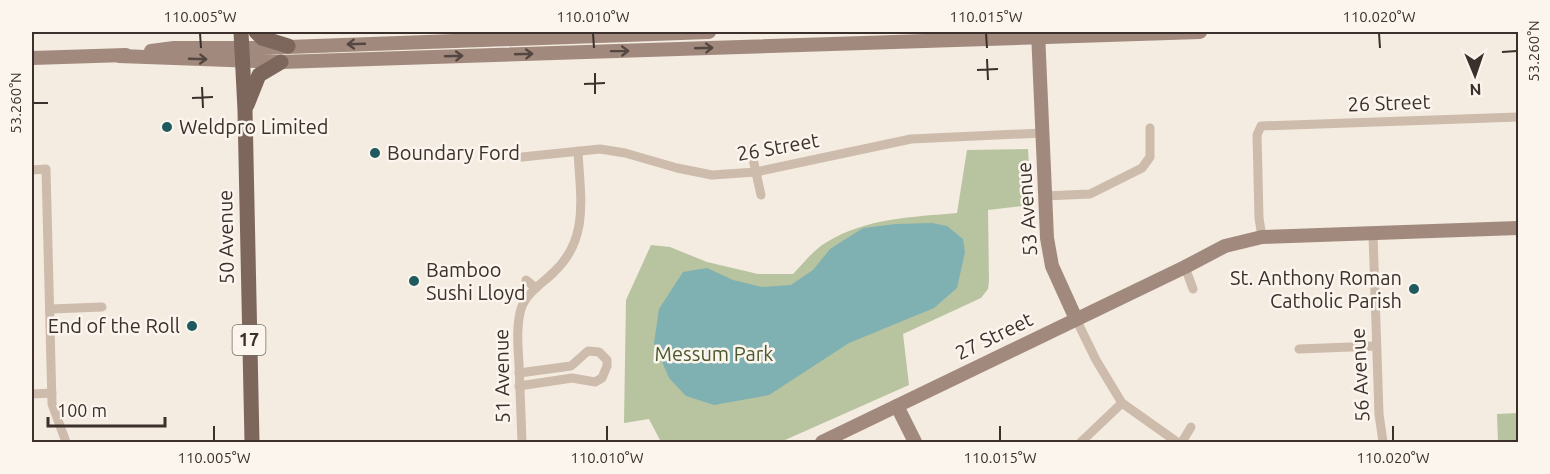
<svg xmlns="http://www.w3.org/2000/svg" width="1550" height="474" font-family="Ubuntu,sans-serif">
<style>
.green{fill:#b8c4a0}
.water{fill:#7fb0b2}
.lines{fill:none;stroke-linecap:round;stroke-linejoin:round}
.street{stroke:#cdbbac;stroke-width:9}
.secondary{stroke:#a18a7d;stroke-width:14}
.primary{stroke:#7d675c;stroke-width:15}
.oneway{stroke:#544640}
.ticks{fill:none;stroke:#3b302b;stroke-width:2}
.poi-dot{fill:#1f5a5e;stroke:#fbf5ee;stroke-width:2}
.labels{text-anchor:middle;stroke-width:5;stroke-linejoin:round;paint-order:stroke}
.shield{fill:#fbf5ee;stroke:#756b66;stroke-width:1.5}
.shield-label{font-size:18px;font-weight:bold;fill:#3b302b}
.street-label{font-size:20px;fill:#3b302b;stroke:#fbf5ee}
.poi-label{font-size:20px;fill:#3b302b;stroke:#fbf5ee;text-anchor:start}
.park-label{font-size:20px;fill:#4a5a2e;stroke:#fbf5ee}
.neatline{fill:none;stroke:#3b302b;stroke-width:2}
.ticks-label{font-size:15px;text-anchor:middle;fill:#3b302b}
</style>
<rect width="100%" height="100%" fill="#f4ebe1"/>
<g class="green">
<path d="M1028,149L1031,205L988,210L989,281L988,289L981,298L903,334L909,385L785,440L773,442H661L649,419L624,423L626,300L651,245L670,247L707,262L758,274H793C803,264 814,249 827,242C866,218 913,217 957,213L967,150Z"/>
<path d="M1518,413V442H1498L1497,414Z"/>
</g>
<path class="water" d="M932,223L947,226L963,239L965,252L957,288L934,308L849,343L769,395L714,405L686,396L669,378L654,343L659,309L683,272L707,268L733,280L762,287L791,285L813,270L830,249L863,228L896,224Z"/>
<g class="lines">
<g class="street">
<path d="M751,150L761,195"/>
<path d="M522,157L600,149L625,153L677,168L712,175L756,172L911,139L1042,133"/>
<path d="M32,170L46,169L52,404L66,442"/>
<path d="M1045,196L1090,194L1142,168L1150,157V128"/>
<path d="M1373,234L1379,414L1383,442"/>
<path d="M1262,237L1259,218L1257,135L1261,126L1518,117"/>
<path d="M1185,267L1193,289"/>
<path d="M526,280L536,288"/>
<path d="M51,309L102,307"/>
<path d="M1076,319L1096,360L1122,403L1177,442"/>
<path d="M1299,349L1376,346"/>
<path d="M519,373L571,366L588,351L599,352L607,360V366L602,378L595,382L572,378L519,386"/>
<path d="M32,394L52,393"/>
<path d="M522,442C521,416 520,390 519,364C518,346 516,327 521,309C526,293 543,283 554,272C590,238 580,196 578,151"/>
<path d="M1081,442L1122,403"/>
<path d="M1182,442L1191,427"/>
</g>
<g class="secondary">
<path d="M1038,32L1047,238L1052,266L1076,319"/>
<path d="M151,51L174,48H260L709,32"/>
<path d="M119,56L281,62L1200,32"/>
<path d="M32,58L126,55"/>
<path d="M897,406L915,442"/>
<path d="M822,442L1185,267L1225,246L1262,237L1518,228"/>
</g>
<g class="primary">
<path d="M241,32L245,110L252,442"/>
<path d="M256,32L262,38L288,46"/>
<path d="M247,105L259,75L281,62"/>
</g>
</g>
<defs><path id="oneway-shaft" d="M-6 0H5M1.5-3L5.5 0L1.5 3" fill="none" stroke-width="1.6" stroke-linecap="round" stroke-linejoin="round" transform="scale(1.5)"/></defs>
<g class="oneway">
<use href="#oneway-shaft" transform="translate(356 44) rotate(178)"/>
<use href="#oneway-shaft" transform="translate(704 48) rotate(-2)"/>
<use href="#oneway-shaft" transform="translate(620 51) rotate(-1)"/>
<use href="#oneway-shaft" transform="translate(524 54) rotate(-2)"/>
<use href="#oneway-shaft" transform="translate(454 56) rotate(-2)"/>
<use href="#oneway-shaft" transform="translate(198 59) rotate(2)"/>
</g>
<path class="ticks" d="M200,33L201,48M593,33L594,48M986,33L987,48M1379,33L1380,48M1502,52L1517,51M987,59L988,80M977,70L998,69M595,73V94M584,84L605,83M202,87L203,108M192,98L213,97M33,103H48M214,426V441M607,426V441M1000,426V441M1393,426V441"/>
<g class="poi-dot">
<circle cx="167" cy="127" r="6"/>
<circle cx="375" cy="153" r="6"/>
<circle cx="414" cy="281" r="6"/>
<circle cx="1414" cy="289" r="6"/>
<circle cx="192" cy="326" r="6"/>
</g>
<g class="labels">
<rect class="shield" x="232.5" y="325" width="33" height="30" rx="4.5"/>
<g class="shield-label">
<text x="249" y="346">17</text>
</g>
<g class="street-label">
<text transform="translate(1389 103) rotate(-2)" y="7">26 Street</text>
<text transform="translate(778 147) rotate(-10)" y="7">26 Street</text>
<text transform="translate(1027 209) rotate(-94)" y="7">53 Avenue</text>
<text transform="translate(226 237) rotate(-91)" y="7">50 Avenue</text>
<text transform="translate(994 336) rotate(-26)" y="7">27 Street</text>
<text transform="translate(1360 375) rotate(-93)" y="7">56 Avenue</text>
<text transform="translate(502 376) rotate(-91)" y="7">51 Avenue</text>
</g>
<g class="poi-label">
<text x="179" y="134">Weldpro Limited</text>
<text x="387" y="160">Boundary Ford</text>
<text x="426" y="277">Bamboo<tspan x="426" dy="23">Sushi Lloyd</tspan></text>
<text x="1402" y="285" text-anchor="end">St. Anthony Roman<tspan x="1402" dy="23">Catholic Parish</tspan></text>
<text x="180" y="333" text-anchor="end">End of the Roll</text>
</g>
<g class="park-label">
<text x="714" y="361">Messum Park</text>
</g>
</g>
<rect width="1550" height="474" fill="none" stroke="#fbf5ee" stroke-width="66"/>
<g transform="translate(1475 75) rotate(178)" stroke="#fbf5ee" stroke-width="4.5" paint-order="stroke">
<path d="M0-4.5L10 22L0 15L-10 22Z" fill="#3b302b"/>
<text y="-9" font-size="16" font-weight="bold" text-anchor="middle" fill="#3b302b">N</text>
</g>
<path d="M48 417v9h117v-9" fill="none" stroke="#3b302b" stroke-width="3"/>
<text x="57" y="417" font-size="18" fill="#3b302b" stroke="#fbf5ee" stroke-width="4.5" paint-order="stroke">100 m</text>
<rect x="33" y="33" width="1484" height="408" class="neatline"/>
<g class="ticks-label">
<text x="200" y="22">110.005°W</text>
<text x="593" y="22">110.010°W</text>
<text x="986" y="22">110.015°W</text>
<text x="1379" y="22">110.020°W</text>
<text transform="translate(1534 51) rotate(-90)" y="5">53.260°N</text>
<text transform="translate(16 103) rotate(-90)" y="5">53.260°N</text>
<text x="214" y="463">110.005°W</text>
<text x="607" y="463">110.010°W</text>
<text x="1000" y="463">110.015°W</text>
<text x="1393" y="463">110.020°W</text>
</g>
</svg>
